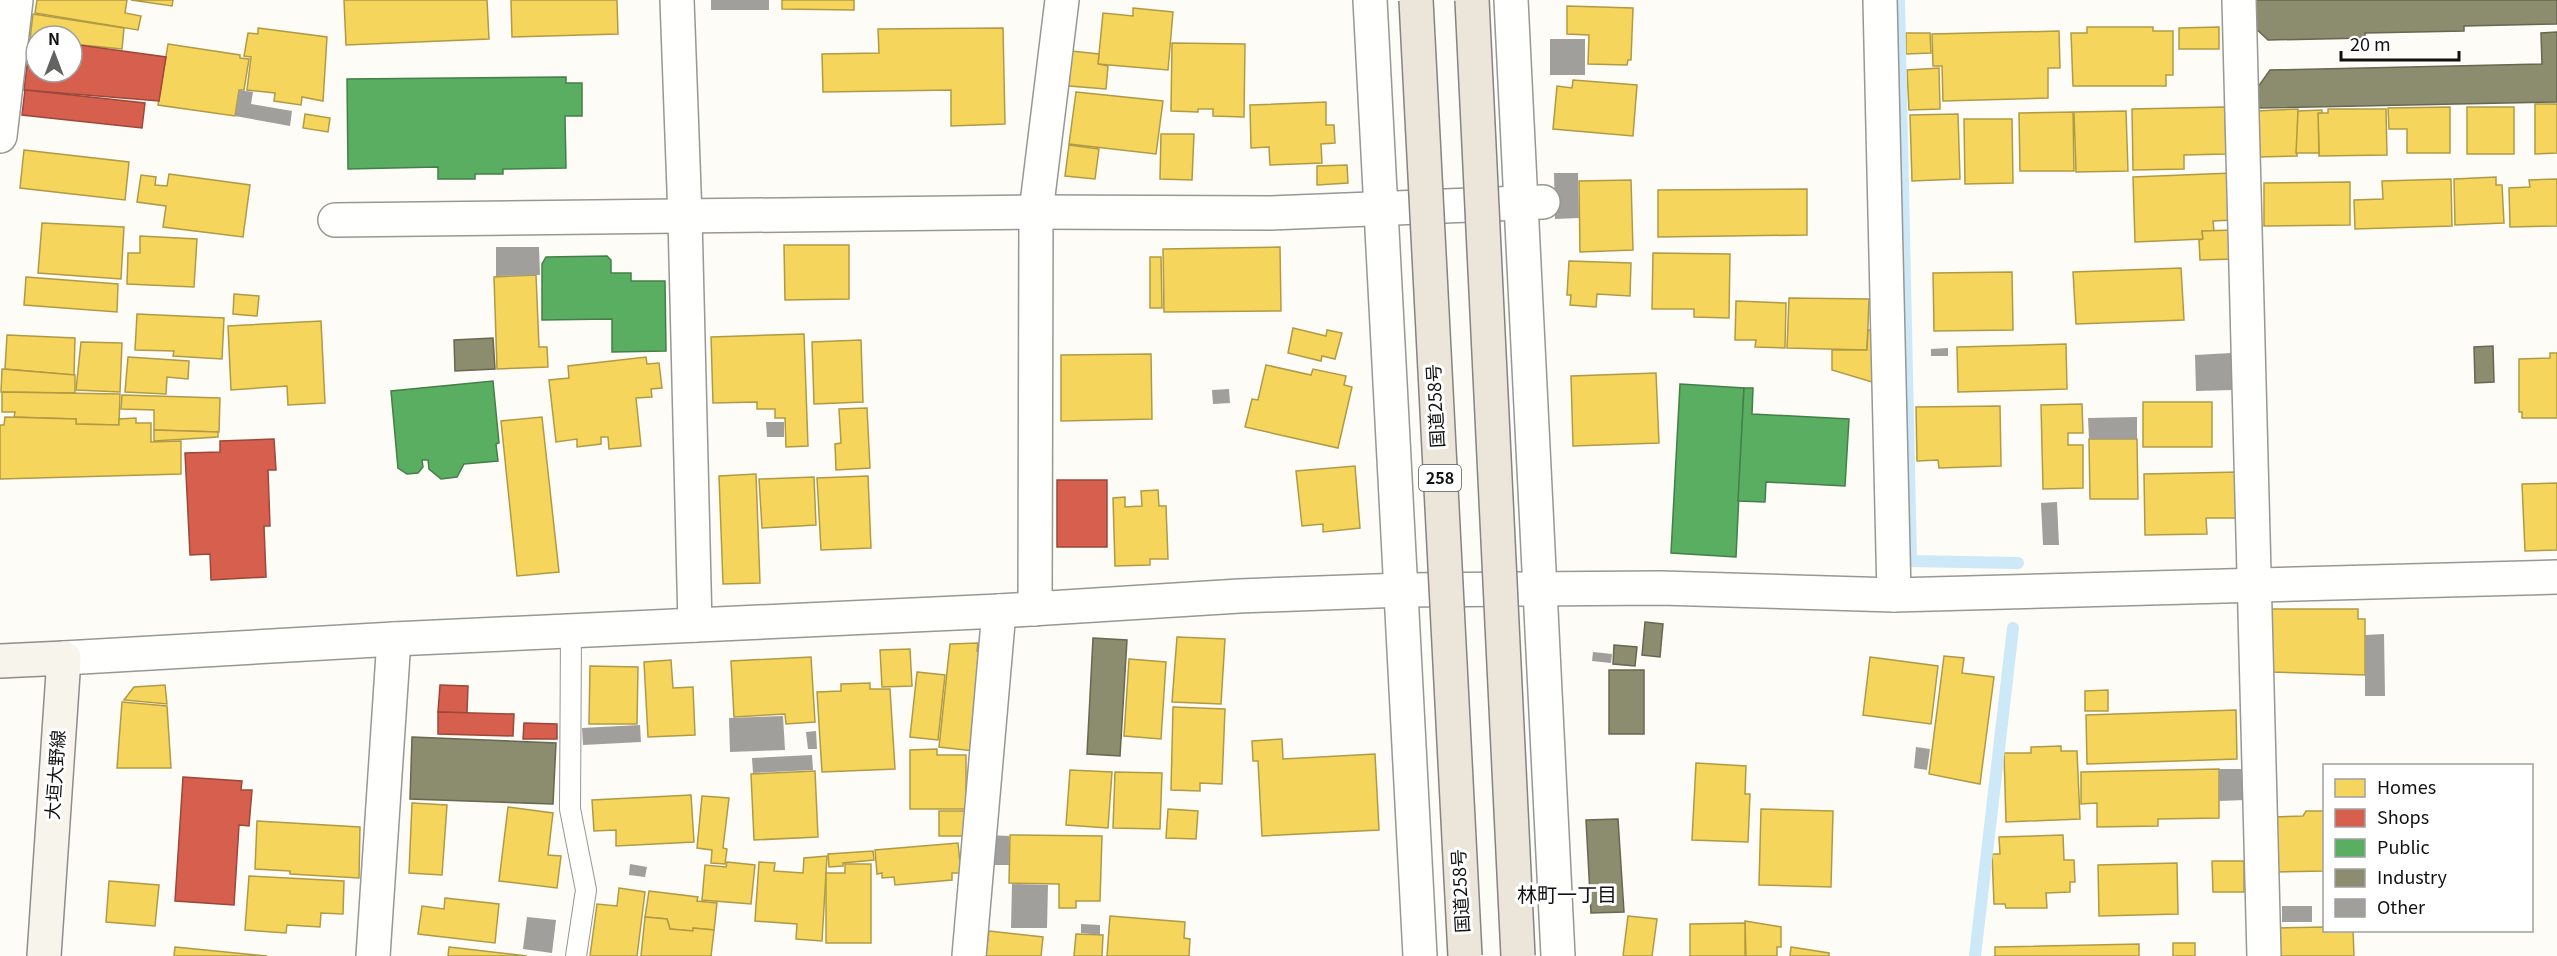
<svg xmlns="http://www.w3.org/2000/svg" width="2557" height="956" font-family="Georgia,'Noto Sans JP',serif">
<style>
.homes{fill:#f6d55c;stroke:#b19a46;stroke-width:1.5}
.shops{fill:#d6604d;stroke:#9b483b;stroke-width:1.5}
.public{fill:#5aae61;stroke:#447f49;stroke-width:1.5}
.industry{fill:#8c8c6e;stroke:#676752;stroke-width:1.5}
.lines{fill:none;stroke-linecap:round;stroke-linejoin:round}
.stream{stroke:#cde8f7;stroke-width:12}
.building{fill:#a19f9c}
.service-casing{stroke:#979795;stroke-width:22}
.minor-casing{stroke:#979795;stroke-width:36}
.tertiary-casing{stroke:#979795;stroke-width:36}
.secondary-casing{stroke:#8e8d8b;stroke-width:36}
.service{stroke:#fffffe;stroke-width:20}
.minor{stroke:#fffffe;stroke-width:33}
.tertiary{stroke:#fffffe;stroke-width:33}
.secondary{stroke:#f6f4eb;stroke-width:33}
.trunk-bridge-casing{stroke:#858482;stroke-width:36;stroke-linecap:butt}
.trunk-bridge{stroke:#ece5da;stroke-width:33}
.labels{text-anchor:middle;stroke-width:6;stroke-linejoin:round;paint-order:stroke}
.shield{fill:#fff;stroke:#585858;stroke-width:1.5}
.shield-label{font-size:16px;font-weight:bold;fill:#111}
.street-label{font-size:18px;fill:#111;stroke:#fff}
.neighbourhood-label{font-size:20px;fill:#111;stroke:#fff}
</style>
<rect width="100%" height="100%" fill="#fdfcf7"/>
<g class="homes">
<path d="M37,0H127L125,13L141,16L138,30L35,13Z"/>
<path d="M131,0H173L172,6Z"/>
<path d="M344,0H487L489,39L346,45Z"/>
<path d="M511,0H617L618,34L512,37Z"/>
<path d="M782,0H854V10L782,9Z"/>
<path d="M1567,6L1633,8L1631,60H1628L1627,65L1588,64L1589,35L1567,34Z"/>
<path d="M1133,8L1173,12L1168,70L1098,64L1103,13L1133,16Z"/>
<path d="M33,14L124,28L122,49L72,44V36H36V40L30,39Z"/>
<path d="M2087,27H2153V31H2173V75H2166V86H2073L2071,33H2087Z"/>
<path d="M2219,27V49H2179V28Z"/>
<path d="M258,28L327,37L323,101L302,97L301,105L274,101L275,93L247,90L251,57L244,56L248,33L258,34Z"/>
<path d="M1003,28L1005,124L951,126V90L823,92L822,54L879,53L878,29Z"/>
<path d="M2059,31L2060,68H2048V98L1943,101L1942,66H1933L1932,34Z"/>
<path d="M1906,33H1930L1931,53L1906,54Z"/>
<path d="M1172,43L1245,44L1244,117L1213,116V109H1198V112L1171,111Z"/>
<path d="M168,44L240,55V58L249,59L244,90H239L235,116L158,105Z"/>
<path d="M1071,51L1099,54L1098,64L1108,66L1106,89L1069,86Z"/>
<path d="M1939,68L1940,109L1909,110L1907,70Z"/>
<path d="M1573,80L1637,85L1633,136L1553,129L1557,86L1572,88Z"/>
<path d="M1076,92L1163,101L1156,154L1069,144Z"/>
<path d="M1326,102V125H1334L1335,143L1321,144L1322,163L1270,165L1269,147L1251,148L1250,105Z"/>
<path d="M2535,104H2557V153L2535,154Z"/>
<path d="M2225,107L2226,154L2184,155V169L2133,170L2132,109Z"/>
<path d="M2450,107V153H2407V129H2389L2388,108Z"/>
<rect x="2467" y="107" width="47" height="47"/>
<path d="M2298,109L2297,156L2258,157L2256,111Z"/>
<path d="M2328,109H2386L2387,155L2319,156L2318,113H2328Z"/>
<path d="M2322,110V113H2318L2319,153H2296L2298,111Z"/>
<path d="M2126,111L2128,171L2076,172L2074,112Z"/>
<path d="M2073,112L2074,171H2020L2019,113Z"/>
<path d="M305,114L330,118L328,132L303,128Z"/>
<path d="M1958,114L1960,179L1912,181L1910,115Z"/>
<path d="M1964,119H2012L2013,183L1965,184Z"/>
<path d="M1161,134H1194L1192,180L1160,179Z"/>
<path d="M1069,145L1099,149L1095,179L1065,176Z"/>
<path d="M24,150L129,162L125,200L20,188Z"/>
<path d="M1347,165L1348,183L1317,185V166Z"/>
<path d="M2232,173L2233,220L2213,221L2214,231H2202L2203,239L2135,242L2133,177Z"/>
<path d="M169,174L250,185L243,237L163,227L166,206L137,202L141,175L156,177L155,185L167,186Z"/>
<path d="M2496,177V185H2502L2504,223L2455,225L2454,179Z"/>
<path d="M2451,179L2452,226L2355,229L2354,200L2383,199L2382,181Z"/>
<path d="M2557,179V226L2510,227L2509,188L2530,187L2529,180Z"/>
<path d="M1631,180L1633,250L1580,252L1579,181Z"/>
<path d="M2350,182V225L2264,226V183Z"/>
<path d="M1807,189V235L1658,237V190Z"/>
<path d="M42,223L124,227L121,279L38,273Z"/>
<path d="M2233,230L2234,259L2200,260L2199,240L2203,239L2202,231Z"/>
<path d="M140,236L197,239L194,287L127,284L128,253H140Z"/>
<path d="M784,245H849V299L785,300Z"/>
<path d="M1280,247L1281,311L1164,312L1163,249Z"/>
<path d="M1653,253L1730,254L1729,318L1694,317V309H1652Z"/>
<path d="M1150,257H1161L1162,308H1150Z"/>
<path d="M1569,261L1631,263L1630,296L1597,294L1596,307L1570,305L1571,295H1567Z"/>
<path d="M2181,268L2184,320L2076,324L2073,272Z"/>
<path d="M2012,272L2013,330L1934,331L1933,273Z"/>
<path d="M536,275L539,347H547L548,367L497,369L494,277Z"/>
<path d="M26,277L118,284L117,312L24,305Z"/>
<path d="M234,294L259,296L257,316L233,314Z"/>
<path d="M1789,298L1869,299L1867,350L1787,348Z"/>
<path d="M1736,301L1786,303L1785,348L1755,347L1756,340H1735Z"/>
<path d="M137,314L224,318L222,359L173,356L174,351L135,350Z"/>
<path d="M321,321L325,403L288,405L287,386L231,390L228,326Z"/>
<path d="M1293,328L1326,336L1327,330L1342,333L1335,359L1322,356L1321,361L1288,353Z"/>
<path d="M1868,330H1872V382L1832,370V350H1867Z"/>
<path d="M804,334L808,446L786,447L785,418H775V409H757V402L713,403L711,337Z"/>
<path d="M7,335L75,338L74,375L5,369Z"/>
<path d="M861,340L863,402L814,404L812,342Z"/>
<path d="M81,342L122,343L120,392L76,390Z"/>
<path d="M2066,344L2067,389L1958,392L1957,347Z"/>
<path d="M2550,353H2557V418H2522V412H2519V359L2550,358Z"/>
<path d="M1151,354L1152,419L1061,421V355Z"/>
<path d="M128,357L189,361L188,379L167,377L166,394L125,392Z"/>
<path d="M646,357L647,364L659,363L662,388L651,389L652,397L636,398L641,446L609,449L608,437H601V444L577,447V439L556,442L549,380L569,378L568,366Z"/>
<path d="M1266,365L1311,375L1313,369L1346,376L1344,385L1352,387L1338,448L1245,427L1252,399L1258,400Z"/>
<path d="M2,369L75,375V393L1,392Z"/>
<path d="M1656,373L1659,443L1573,446L1571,376Z"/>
<path d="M2,392L120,394L119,425L76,424V419L14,417L15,412H2Z"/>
<path d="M122,395L220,398L219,432L154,430V410L121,409Z"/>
<rect x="2143" y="402" width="69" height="45"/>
<path d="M2082,404L2083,433H2068V445H2083V488L2043,489L2041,405Z"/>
<path d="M2000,406L2001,466L1939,468L1938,460L1917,461L1916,407Z"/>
<path d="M867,408L870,468L836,470L835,444L841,443L839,409Z"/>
<path d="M5,417L76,419V424L119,425V419L136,418V423H151V442L181,441V474L0,479V425H4Z"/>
<path d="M542,417L559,572L517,576L501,421Z"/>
<path d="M154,430L218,432V437L154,441Z"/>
<path d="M2089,439H2137L2138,499H2090Z"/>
<path d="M1355,466L1360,528L1323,532V524L1302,526L1296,471Z"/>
<path d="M2240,472L2241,518H2206L2207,534L2145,535L2144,474Z"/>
<path d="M756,474L760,583L723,584L719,476Z"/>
<path d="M868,476L871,548L821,550L817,478Z"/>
<path d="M814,477L816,525L762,528L759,479Z"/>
<path d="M2557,483V550L2525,551L2522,484Z"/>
<path d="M1158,490L1159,506H1166L1168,559H1150V565L1115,566L1113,498L1125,497V507L1142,506L1141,491Z"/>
<path d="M2270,609H2358V619H2365V675L2270,672Z"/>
<path d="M1177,637L1225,639L1221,704L1172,702Z"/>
<path d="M978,643L977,651L984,652L974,751L939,747L950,644Z"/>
<path d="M910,649L912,686L882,687L880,650Z"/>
<path d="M1944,656L1964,658L1962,673L1994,677L1980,784L1929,774Z"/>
<path d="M811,657L815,722L786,724L785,714L734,717L731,661Z"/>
<path d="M1870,657L1938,666L1931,724L1863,715Z"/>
<path d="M1129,659L1166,662L1161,739L1124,736Z"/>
<path d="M671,660L673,688L693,687L695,735L648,737L644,662Z"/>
<path d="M590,666L638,667L637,724H589Z"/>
<path d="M917,672L945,675L938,740L910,737Z"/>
<path d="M870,683V689H890L895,769L822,772L817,692L841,691V684Z"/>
<path d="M165,685L167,704L124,700L134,687Z"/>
<path d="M2108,690V711H2085V691Z"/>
<path d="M122,702L167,706L171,768H117Z"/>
<path d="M1173,707L1225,709L1222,784L1200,783V791L1171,790Z"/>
<path d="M2236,710L2237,759L2087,764L2086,715Z"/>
<path d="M1282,739L1283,759L1375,754L1379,830L1262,836L1258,761H1253L1252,741Z"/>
<path d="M2061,746V751H2077L2080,819L2006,822L2004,753H2031V747Z"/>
<path d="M937,749V755H966V809H910V750Z"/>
<path d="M1696,763L1746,766L1745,794H1750L1748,842L1692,840Z"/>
<path d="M2219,769V818L2158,819V826L2097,827V803L2081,804V772Z"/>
<path d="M1070,770L1112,772L1108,828L1066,825Z"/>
<path d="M815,771L818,837L754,840L751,774Z"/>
<path d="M1115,772L1162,773L1160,829L1113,828Z"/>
<path d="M691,795L694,842L616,846V830L594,831L592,800Z"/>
<path d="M702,796L729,798L723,848L727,849L725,864L711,863L712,850L697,848Z"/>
<path d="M412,803L447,805L442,875L409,873Z"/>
<path d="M508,807L553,813L548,855L561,856L557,888L499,881Z"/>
<path d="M1168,809L1198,811L1196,839L1166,838Z"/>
<path d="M1761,809L1833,811L1831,887L1759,885Z"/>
<rect x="939" y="811" width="29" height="25"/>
<path d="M2306,811H2324V871L2275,872L2273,817L2303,816Z"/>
<path d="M257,821L360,827L359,878L290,874V871L255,869Z"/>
<path d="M1010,835L1102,836L1100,901H1076V908H1059V884L1009,883Z"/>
<path d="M2063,835L2064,860H2074L2075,882H2070V892L2046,893L2047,908H2006L2005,904H1994L1992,854H2000L1999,837Z"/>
<path d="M958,843L961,873H952V880L895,885L894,877L882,878V873L877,874L875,850Z"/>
<path d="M873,851L874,860L843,863V866L829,867L828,854Z"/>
<path d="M827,856L822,941L796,939L797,924L755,921L759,862L775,863L774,871L803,873L804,858Z"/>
<path d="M2212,861H2244V892H2213Z"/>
<path d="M727,862L755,865L751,904L702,900L705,865L726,867Z"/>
<path d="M2177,863L2178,914L2099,916L2098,865Z"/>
<path d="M845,864H871V943H826V873H845Z"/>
<path d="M249,876L344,881L343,914L321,913L320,927L287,925L286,933L245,930Z"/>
<path d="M109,881L159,885L155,926L106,922Z"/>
<path d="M619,888L645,892L637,956H590L597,904L617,906Z"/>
<path d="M649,891L698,897L697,901L717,903L714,930L693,928V931L670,929L667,919L645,917Z"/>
<path d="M445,898L499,904L495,943L418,934L422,906L444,909Z"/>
<path d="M1110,916L1185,922L1184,938L1190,939L1189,956H1107Z"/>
<path d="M1628,916L1657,919L1652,956H1623Z"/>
<path d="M645,917L667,919L670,929L693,931V928L714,930L711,956H641Z"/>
<path d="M1745,921L1781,927V947H1777V956H1746Z"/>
<path d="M1745,923V956H1690V924Z"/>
<path d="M2324,927V930H2353L2354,956H2278V928Z"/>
<path d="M989,931L1043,937L1041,956H980V953H986Z"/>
<path d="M1076,934L1103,935L1102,956H1074Z"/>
<rect x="2173" y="943" width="22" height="13"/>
<path d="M2139,944V956H1995V947Z"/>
<path d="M175,947L267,956H174Z"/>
<path d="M449,947L527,956H448Z"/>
<path d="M1791,947L1829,953V956H1790Z"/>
</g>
<g class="shops">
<path d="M30,40L36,41V72H72V44L166,57L159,101L24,90Z"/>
<path d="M25,90L145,103L142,128L22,115Z"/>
<path d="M274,439L276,470H268L270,526H264L266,577L211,580L210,554L190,555L185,453L220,452V441Z"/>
<rect x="1057" y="480" width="50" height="67"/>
<path d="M440,685L468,686L467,713L438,712Z"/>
<path d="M438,712L514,714L513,736L438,734Z"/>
<path d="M524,723L557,724V739H523Z"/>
<path d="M183,777L242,781L241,790H252L249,826L239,825L234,905L175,901Z"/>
</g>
<g class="public">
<path d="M566,77V83H582V116H565L566,168L503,169V174H475V179H438V167L348,169L347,79Z"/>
<path d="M607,256L611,260V273H631V281H665L666,351L612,352V319L542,320V264L546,257Z"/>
<path d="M493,381L499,443L496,444L498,461L464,464L457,477L441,479L429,469L428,460H422L423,467L418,473L407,474L398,468L391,391Z"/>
<path d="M1680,384L1744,388L1736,557L1671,553Z"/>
<path d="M1744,388H1753L1752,414L1849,419L1845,486L1766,482L1765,502L1738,501Z"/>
</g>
<g class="industry">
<path d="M2253,0H2557V24L2464,26V31L2365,33V38L2268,40L2253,26Z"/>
<path d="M2557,32V102L2259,108L2258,87L2270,70L2542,64L2541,33Z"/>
<path d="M493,338L495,369L455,371L454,340Z"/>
<path d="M2493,346L2494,382L2475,383L2474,347Z"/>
<path d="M1645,622L1663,624L1660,657L1642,655Z"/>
<path d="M1093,638L1127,640L1120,756L1087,754Z"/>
<path d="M1614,645L1637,647L1635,666L1613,664Z"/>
<rect x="1609" y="670" width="35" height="64"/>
<path d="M412,737L556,743L553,804L410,799Z"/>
<path d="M1618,819L1624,912L1591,913L1586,820Z"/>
</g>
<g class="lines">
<g class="stream">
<path d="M1899,0L1911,561L2018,563"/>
<path d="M1975,956L2013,628"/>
</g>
</g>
<g class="building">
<rect x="711" y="0" width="58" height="10"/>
<rect x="1550" y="39" width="35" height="36"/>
<path d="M239,90L253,92L251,104L292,111L290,126L235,116Z"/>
<path d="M1554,173H1578L1579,218L1555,219Z"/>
<path d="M496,247H539L540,275L496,276Z"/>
<path d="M1948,348V356H1931V349Z"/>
<path d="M2231,353L2232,390L2196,391L2195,355Z"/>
<path d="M1229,389L1230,403L1213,404L1212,390Z"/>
<path d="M2137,417V439H2089L2088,418Z"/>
<path d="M766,422H784V437H767Z"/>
<path d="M2057,502L2059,545H2043L2041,503Z"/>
<path d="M2384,634L2385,696H2365V635Z"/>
<path d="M1593,652L1612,654L1611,663L1592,661Z"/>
<path d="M783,716L785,750L730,752L729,718Z"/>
<path d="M640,725L641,742L583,745L582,728Z"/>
<path d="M816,731L817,749H808L806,732Z"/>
<path d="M1916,747L1930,749L1927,770L1914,768Z"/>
<path d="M812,755L813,770L753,773L752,758Z"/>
<path d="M2219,769H2245L2246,800L2219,801Z"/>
<path d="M989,835L1009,836V865H989Z"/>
<path d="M630,864L647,867L645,877L629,875Z"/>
<path d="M1012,884L1048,885L1047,928H1011Z"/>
<rect x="2282" y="906" width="30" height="16"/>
<path d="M527,917L556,920L552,953L523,949Z"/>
<path d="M1081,924L1100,925V935L1081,933Z"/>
</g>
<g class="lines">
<g class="service-casing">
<path id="service" d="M571,631L570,809L586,890L576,956"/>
</g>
<g class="minor-casing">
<g id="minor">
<path d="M677,0L685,217L695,625"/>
<path d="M1370,0L1420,956"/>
<path d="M1511,0L1558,956"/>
<path d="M1880,0L1894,595"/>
<path d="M2239,0L2264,956"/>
<path d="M0,136L16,0"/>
<path d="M335,220L1036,212L1270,213L1543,202"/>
<path d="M1035,609L1036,212L1062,0"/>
<path d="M373,956L394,639"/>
<path d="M969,956L999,611"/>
</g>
</g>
<g class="tertiary-casing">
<path id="tertiary" d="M64,658L394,639L999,611L1239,596L1403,590L1661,588L1894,595L2557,577"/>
</g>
<g class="secondary-casing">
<path id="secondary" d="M0,661L64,658L44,956"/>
</g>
<use href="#service" class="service"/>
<use href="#minor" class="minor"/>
<use href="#tertiary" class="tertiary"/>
<use href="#secondary" class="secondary"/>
<g class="trunk-bridge-casing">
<g id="trunk-bridge">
<path d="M1416,0L1465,956"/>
<path d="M1472,0L1518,956"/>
</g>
</g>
<use href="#trunk-bridge" class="trunk-bridge"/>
</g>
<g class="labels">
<rect class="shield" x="1419" y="465" width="42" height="26" rx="4.5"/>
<g class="shield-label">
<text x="1440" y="484">258</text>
</g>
<g class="street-label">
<text transform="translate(1436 406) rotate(-93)" y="6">国道258号</text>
<text transform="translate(56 775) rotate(-86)" y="6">大垣大野線</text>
<text transform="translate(1461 891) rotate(-93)" y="6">国道258号</text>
</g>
<g class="neighbourhood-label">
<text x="1567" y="902">林町一丁目</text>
</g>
</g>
<rect x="2323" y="764" width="210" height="168" fill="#ffffff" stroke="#a0a0a0" stroke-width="1.5"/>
<rect x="2335" y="779" width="30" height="18" fill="#f6d55c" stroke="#a0a0a0" stroke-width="1.5"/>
<text x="2377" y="794" font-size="18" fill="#111111">Homes</text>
<rect x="2335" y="809" width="30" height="18" fill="#d6604d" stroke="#a0a0a0" stroke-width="1.5"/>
<text x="2377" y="824" font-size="18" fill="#111111">Shops</text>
<rect x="2335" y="839" width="30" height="18" fill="#5aae61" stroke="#a0a0a0" stroke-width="1.5"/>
<text x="2377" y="854" font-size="18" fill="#111111">Public</text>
<rect x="2335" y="869" width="30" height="18" fill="#8c8c6e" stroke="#a0a0a0" stroke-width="1.5"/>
<text x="2377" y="884" font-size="18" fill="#111111">Industry</text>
<rect x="2335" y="899" width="30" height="18" fill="#a19f9c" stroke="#a0a0a0" stroke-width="1.5"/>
<text x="2377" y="914" font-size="18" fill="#111111">Other</text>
<g transform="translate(54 54)"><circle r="28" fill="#ffffff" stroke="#a0a0a0" stroke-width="1.5"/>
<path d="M0-4.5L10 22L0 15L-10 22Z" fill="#646362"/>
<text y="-9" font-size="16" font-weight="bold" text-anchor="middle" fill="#111111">N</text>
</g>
<path d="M2341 51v9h118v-9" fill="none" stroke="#111111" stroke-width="3"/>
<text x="2350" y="51" font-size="18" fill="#111111" stroke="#ffffff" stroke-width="4.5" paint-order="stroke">20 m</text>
</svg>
